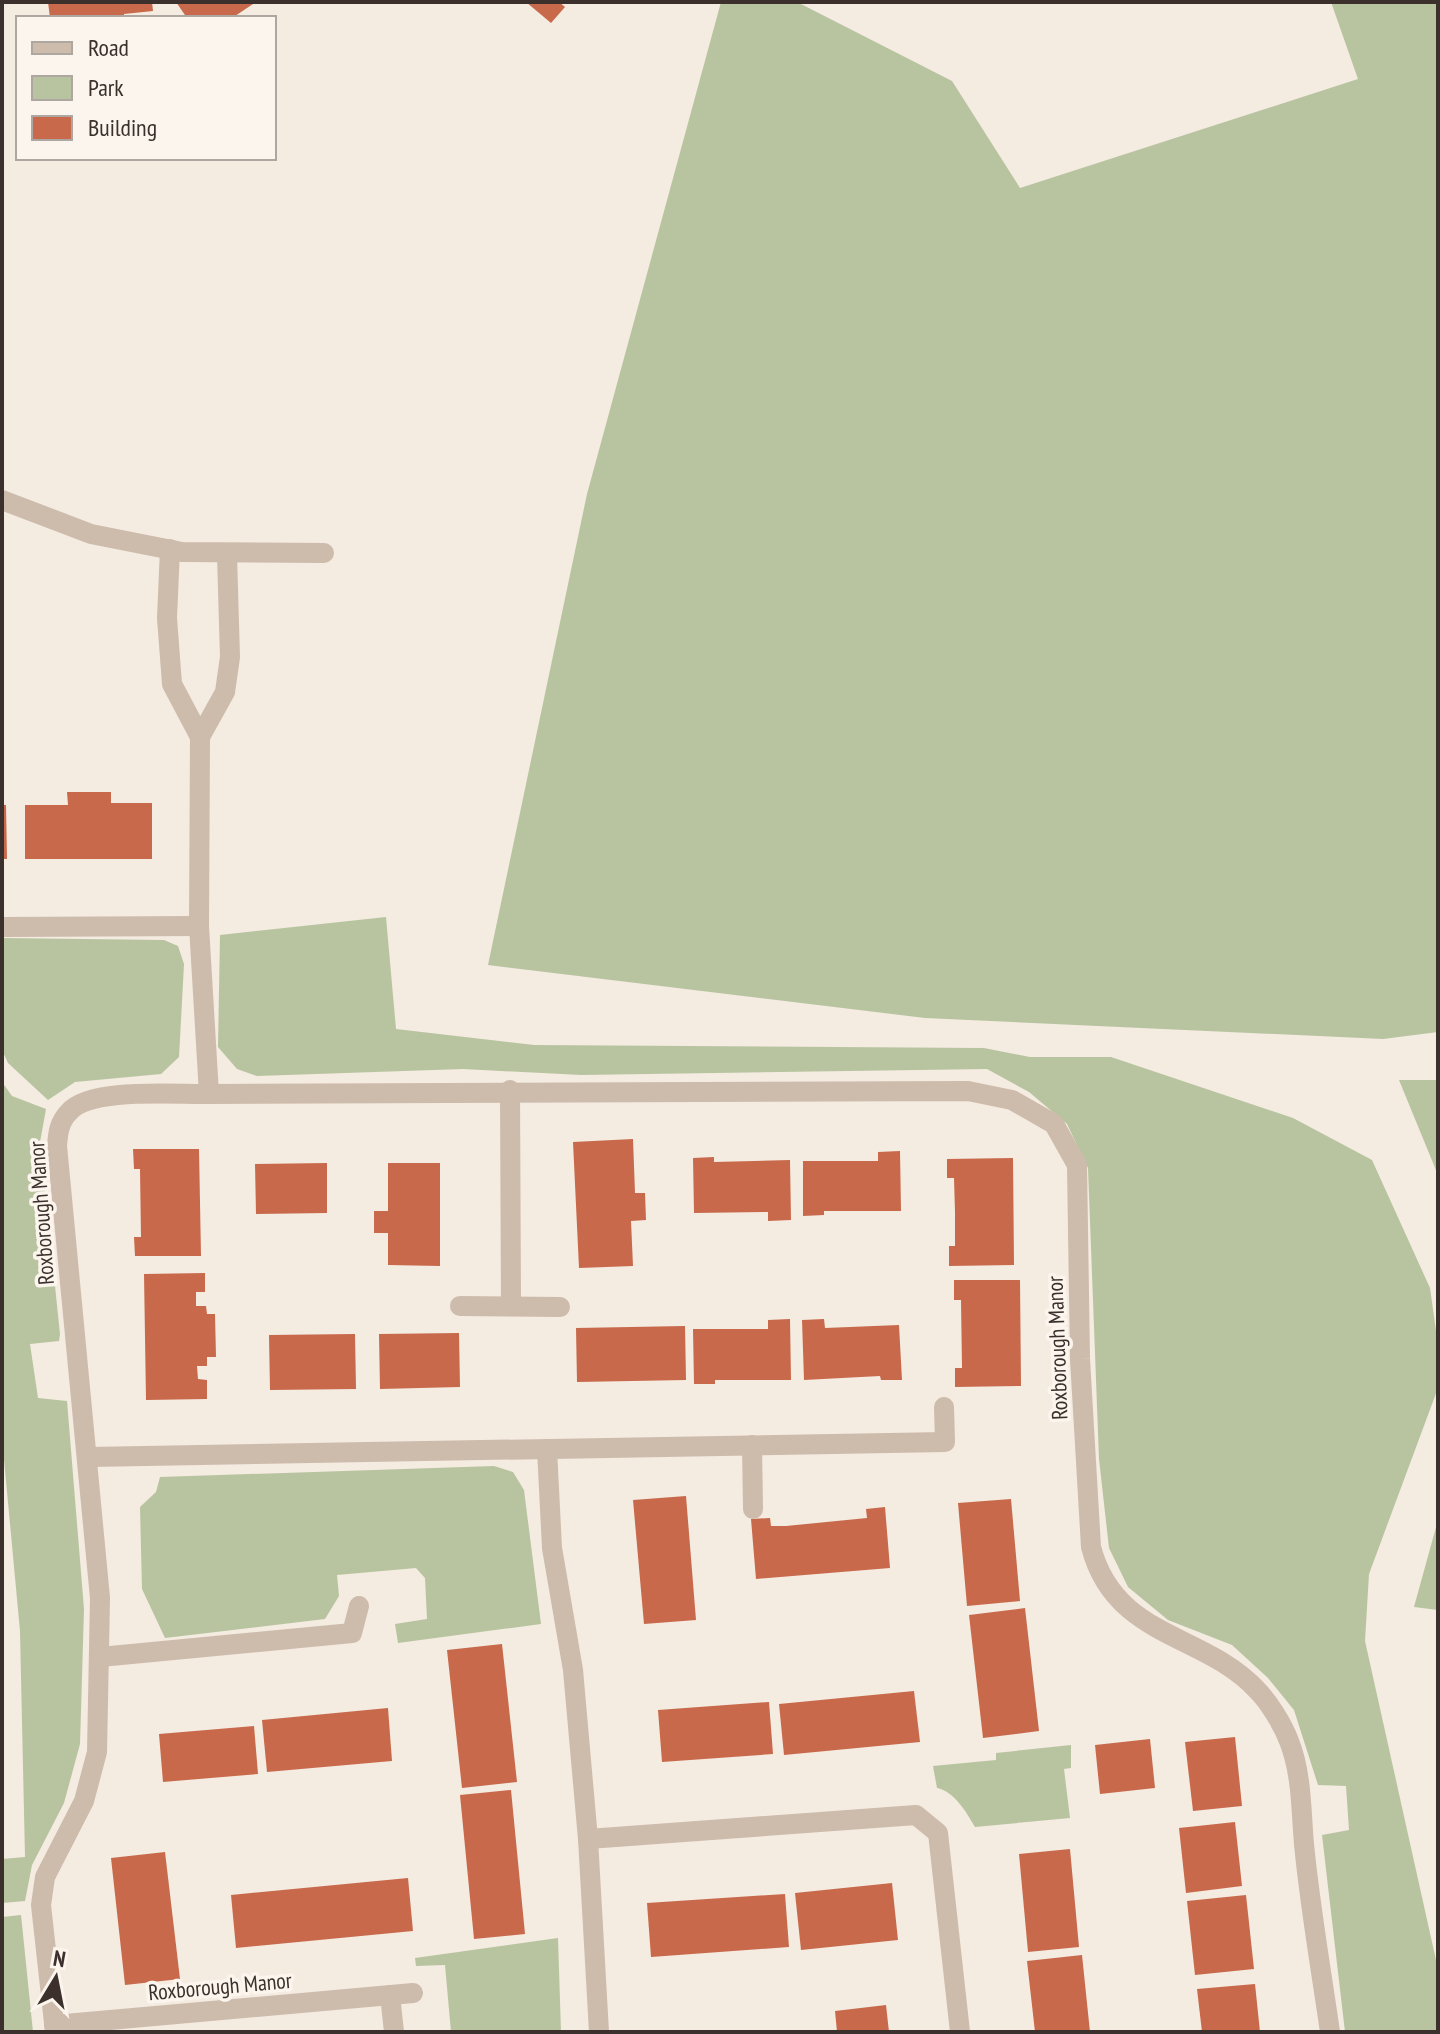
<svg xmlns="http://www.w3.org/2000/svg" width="1440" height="2034" font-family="'PT Sans Narrow',sans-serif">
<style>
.green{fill:#b8c4a0}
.building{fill:#c8694b}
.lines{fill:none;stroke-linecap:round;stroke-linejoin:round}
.minor{stroke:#cdbbac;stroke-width:20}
.labels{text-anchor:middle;stroke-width:7;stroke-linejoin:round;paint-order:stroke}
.street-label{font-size:22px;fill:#3b302b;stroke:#fbf5ee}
</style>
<rect width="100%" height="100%" fill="#f4ebe1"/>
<g class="green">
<path d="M721,2H797L952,81L1020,188L1358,79L1331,2H1438V1032L1383,1039L925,1018L488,965L587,494Z"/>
<path d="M386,917L396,1029L534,1045L984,1048L1030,1057H1111L1293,1118L1372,1160L1430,1288L1438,1345V1388L1369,1574L1365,1641L1438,1969V2032H1345L1322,1835L1349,1830L1346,1786L1318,1785L1294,1710L1268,1678L1232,1645L1168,1620L1128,1587L1109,1548L1099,1459L1088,1168L1067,1124L1029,1092L987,1069L581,1075L463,1069L257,1076L237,1069L218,1047L220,935Z"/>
<path d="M2,938L164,940L178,946L184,964L179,1057L161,1074L75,1082L48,1100L8,1063L2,1050Z"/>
<path d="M1399,1080H1438V1175Z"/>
<path d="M2,1082L12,1096L46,1109L40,1142L60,1334L59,1341L30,1344L38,1398L67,1401L84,1609L80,1744L64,1803L32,1865L25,1901L2,1903V1859L25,1857L20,1631L2,1438Z"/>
<path d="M494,1466L513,1472L524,1490L541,1624L398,1643L395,1624L427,1619L425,1578L416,1568L337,1575L339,1596L325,1619L165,1638L142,1589L140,1507L156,1492L160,1477Z"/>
<path d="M1438,1520V1610L1414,1607Z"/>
<path d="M1071,1745V1768L1064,1769L1070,1818L975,1827C967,1813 954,1791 937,1788L933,1766L996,1760V1753Z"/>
<path d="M21,1915L33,2032H2V1917Z"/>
<path d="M558,1938L561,2032H451L445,1965L416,1966L415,1958Z"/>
</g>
<g class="building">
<path d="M48,2H152L153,11L124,14V18H50Z"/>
<path d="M176,2H256L232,18H187Z"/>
<path d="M526,2H559L565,7L551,23Z"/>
<path d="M67,792H111V803H152V859H25V805H68Z"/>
<path d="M2,805H6L7,859H2Z"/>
<path d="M633,1139L635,1193H645L646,1220L631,1221L633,1266L579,1268L573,1142Z"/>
<path d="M133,1149H199L201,1256H135L134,1237H141L140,1169H134Z"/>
<path d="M900,1151L901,1211H824V1215L803,1216V1161H878V1152Z"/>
<path d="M714,1157V1162L790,1160L791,1220L768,1221V1212L694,1213L693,1158Z"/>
<path d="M1013,1158L1014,1265L949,1266V1246H955V1212L954,1178H947V1159Z"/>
<path d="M327,1163V1213L256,1214L255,1164Z"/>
<path d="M388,1163H440V1266L388,1265V1233H374V1211H388Z"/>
<path d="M205,1273V1292H196V1306H206L207,1314H215L216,1357H207V1366H197L198,1379L207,1380V1399L146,1400L144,1274Z"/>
<path d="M954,1280H1020L1021,1386L955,1387V1368H962L961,1300H954Z"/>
<path d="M790,1319L791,1380H715V1384H694L693,1329H768V1320Z"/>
<path d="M824,1319L825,1328L899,1325L902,1380H881L880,1376L804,1380L802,1320Z"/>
<path d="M685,1326L686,1380L577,1382L576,1328Z"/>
<path d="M459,1333L460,1387L380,1389L379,1334Z"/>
<path d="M355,1334L356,1389L270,1390L269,1335Z"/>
<path d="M686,1496L696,1620L644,1624L633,1500Z"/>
<path d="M1011,1499L1020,1601L967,1606L958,1503Z"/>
<path d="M885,1507L890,1568L756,1579L751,1519L770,1518L771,1526H786L867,1518L866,1509Z"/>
<path d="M1025,1608L1039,1731L983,1738L969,1615Z"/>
<path d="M502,1644L517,1782L462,1788L447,1650Z"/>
<path d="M914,1691L920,1742L784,1755L779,1704Z"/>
<path d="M769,1702L773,1754L662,1762L658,1710Z"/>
<path d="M388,1708L392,1761L267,1772L262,1720Z"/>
<path d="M254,1726L258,1774L163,1782L159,1734Z"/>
<path d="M1235,1737L1242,1806L1193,1811L1185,1742Z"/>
<path d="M1150,1739L1155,1788L1100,1794L1095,1745Z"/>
<path d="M511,1790L525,1934L474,1939L460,1795Z"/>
<path d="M1235,1822L1242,1886L1186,1893L1179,1828Z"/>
<path d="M1070,1849L1079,1947L1028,1952L1019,1854Z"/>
<path d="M165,1852L180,1979L125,1985L111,1858Z"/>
<path d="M408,1878L413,1931L236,1948L231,1895Z"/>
<path d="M892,1883L898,1940L801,1950L795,1893Z"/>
<path d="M785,1894L789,1947L651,1957L647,1903Z"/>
<path d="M1246,1895L1254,1969L1195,1975L1187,1901Z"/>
<path d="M1082,1955L1090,2032H1035L1027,1961Z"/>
<path d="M1255,1984L1260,2032H1202L1197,1989Z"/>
<path d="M886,2005L889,2032H837L835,2011Z"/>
</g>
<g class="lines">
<g class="minor">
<path d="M2,500L91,534L182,552L324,553"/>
<path d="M170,549L167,618L172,684L200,737L199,926L209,1094L968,1091L1012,1100L1054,1124L1077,1165L1080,1359L1091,1547C1115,1639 1205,1633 1257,1690C1269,1702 1283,1725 1289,1741C1302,1774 1301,1810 1304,1844C1310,1907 1321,1969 1330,2032"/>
<path d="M200,737L225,692L230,657L227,555"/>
<path d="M2,927L199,926"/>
<path d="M510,1090L511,1306"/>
<path d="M460,1306L560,1307"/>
<path d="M752,1445L753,1509"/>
<path d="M547,1449L552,1548L573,1670L588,1839L916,1815L938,1833L960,2032"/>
<path d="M89,1457L945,1442L944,1407"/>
<path d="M100,1657L352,1633L359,1606"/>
<path d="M588,1839L599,2032"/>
<path d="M390,1995L394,2032"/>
<path d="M54,2025L413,1993"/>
<path d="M55,2032L41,1905L45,1877L84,1801L97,1752L100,1598L57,1146C58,1133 59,1122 69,1112C90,1087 176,1095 209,1094"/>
</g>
</g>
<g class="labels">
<g class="street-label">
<text transform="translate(41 1213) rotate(-94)" y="8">Roxborough Manor</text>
<text transform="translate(1057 1348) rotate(-92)" y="8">Roxborough Manor</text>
<text transform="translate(220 1986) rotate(-5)" y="8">Roxborough Manor</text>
</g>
</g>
<rect width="1440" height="2034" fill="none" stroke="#3b302b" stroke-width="8"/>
<rect x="16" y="16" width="260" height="144" fill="#fbf5ee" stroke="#aea6a0" stroke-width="2"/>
<rect x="32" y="42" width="40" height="12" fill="#cdbbac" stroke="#aea6a0" stroke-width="2"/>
<text x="88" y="56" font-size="24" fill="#3b302b">Road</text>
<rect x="32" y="76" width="40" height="24" fill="#b8c4a0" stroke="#aea6a0" stroke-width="2"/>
<text x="88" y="96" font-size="24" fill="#3b302b">Park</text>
<rect x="32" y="116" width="40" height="24" fill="#c8694b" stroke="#aea6a0" stroke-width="2"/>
<text x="88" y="136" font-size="24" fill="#3b302b">Building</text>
<g transform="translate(56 1978) rotate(10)" stroke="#fbf5ee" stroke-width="6" paint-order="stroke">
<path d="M0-6L14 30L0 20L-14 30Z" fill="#3b302b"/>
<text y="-12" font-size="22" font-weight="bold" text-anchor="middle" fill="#3b302b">N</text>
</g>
</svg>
